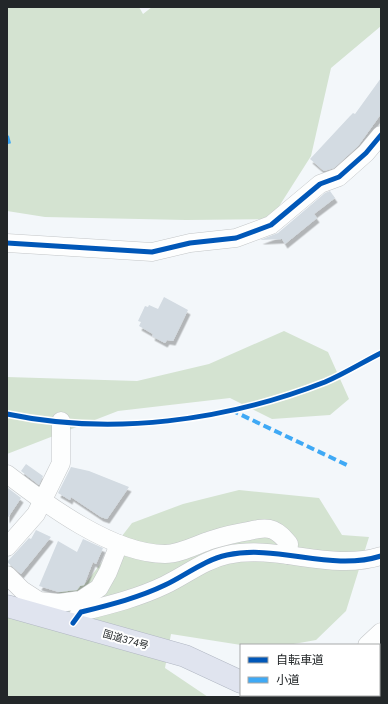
<svg xmlns="http://www.w3.org/2000/svg" width="388" height="704" font-family="Roboto,'Noto Sans JP',sans-serif">
<style>
.green{fill:#d4e3d1}
.building{fill:#d3dbe2;filter:url(#shadow)}
.lines{fill:none;stroke-linecap:round;stroke-linejoin:round}
.minor-casing{stroke:#c3c6c8;stroke-width:19}
.highway-casing{stroke:#b1b7c3;stroke-width:23}
.minor{stroke:#fdfefe;stroke-width:18}
.highway{stroke:#e0e4ef;stroke-width:22}
.quiet{stroke:#3fa9f5;stroke-width:4;stroke-dasharray:8 4;stroke-linecap:butt}
.cycleway-casing{stroke:#fff;stroke-width:8}
.cycleway{stroke:#0057b8;stroke-width:5}
.labels{text-anchor:middle;stroke-width:4;stroke-linejoin:round;paint-order:stroke}
.street-label{font-size:10px;fill:#232729;stroke:#fff}
</style>
<defs>
<filter id="shadow"><feDropShadow dx="2.5" dy="4.5" stdDeviation="0" flood-color="#0004"/></filter>
</defs>
<rect width="100%" height="100%" fill="#f3f7fa"/>
<g class="green">
<path d="M7,7H139L143,14L152,7H381V26L331,68L311,156L271,219L186,220L45,217L7,211Z"/>
<path d="M284,331L328,352L349,399L330,415L272,419L230,398L118,411L7,454V377L137,381L209,364Z"/>
<path d="M239,490L319,498L342,535L369,537L346,611L316,640L288,645H241L171,634L165,668L208,697H7V602L55,594L85,584L132,523L183,504Z"/>
</g>
<g class="building">
<path d="M381,78V114L358,146L334,168L324,171L310,159L350,116L353,113L355,114Z"/>
<path d="M330,191L335,198L314,214L317,218L285,244L282,239L260,240L278,233L325,193Z"/>
<path d="M164,297L188,310L173,341L167,340L165,343L152,336L153,334L139,326L141,322L138,321L145,306L148,307L149,305L158,309Z"/>
<path d="M26,464L43,476L39,485L21,471Z"/>
<path d="M71,467L89,471L129,487L107,519L101,517L71,497L70,500L58,493Z"/>
<path d="M8,488L21,498L7,519V490Z"/>
<path d="M36,530L51,537L21,574L7,562L29,538L31,539Z"/>
<path d="M83,539L103,548L96,564L93,562L84,585L80,586L77,590L59,592L39,586L58,541L77,552Z"/>
</g>
<g class="lines">
<g class="minor-casing">
<g id="minor">
<path d="M7,243L152,252L190,243L236,238L271,225L320,184L339,177L366,153L381,135"/>
<path d="M7,474C47,505 113,554 165,554C180,554 196,545 211,540C224,536 236,533 249,531C257,529 266,527 273,530C280,533 284,538 289,544L288,555"/>
<path d="M7,547L36,514L61,463V421"/>
<path d="M7,575L22,590L39,601L59,603L81,600L99,588L108,572L119,544"/>
<path d="M73,623L81,612C109,605 138,598 165,585C186,575 204,560 227,555C279,544 330,572 381,556"/>
<path d="M367,645L381,632"/>
<path d="M311,697L313,695"/>
</g>
</g>
<g class="highway-casing">
<g id="highway">
<path d="M7,606L185,656L241,682"/>
<path d="M260,695L262,697"/>
</g>
</g>
<use href="#minor" class="minor"/>
<use href="#highway" class="highway"/>
<g class="quiet">
<path d="M7,136L10,147"/>
<path d="M231,410L349,466"/>
</g>
<g class="cycleway-casing">
<g id="cycleway">
<path d="M7,243L152,252L190,243L236,238L271,225L320,184L339,177L366,153L381,135"/>
<path d="M7,414C112,436 225,421 325,382C344,374 363,362 381,353"/>
<path d="M73,623L81,612C109,605 138,598 165,585C186,575 204,560 227,555C279,544 330,572 381,556"/>
</g>
</g>
<use href="#cycleway" class="cycleway"/>
</g>
<g class="labels">
<g class="street-label">
<text transform="translate(126 639) rotate(16)" y="4">国道374号</text>
</g>
</g>
<rect width="388" height="704" fill="none" stroke="#232729" stroke-width="16"/>
<rect x="240" y="644" width="140" height="52" fill="#ffffff" stroke="#a7a9a9"/>
<rect x="248" y="657" width="20" height="6" fill="#0057b8" stroke="#a7a9a9"/>
<text x="276" y="664" font-size="12" fill="#232729">自転車道</text>
<rect x="248" y="677" width="20" height="6" fill="#3fa9f5" stroke="#a7a9a9"/>
<text x="276" y="684" font-size="12" fill="#232729">小道</text>
</svg>
